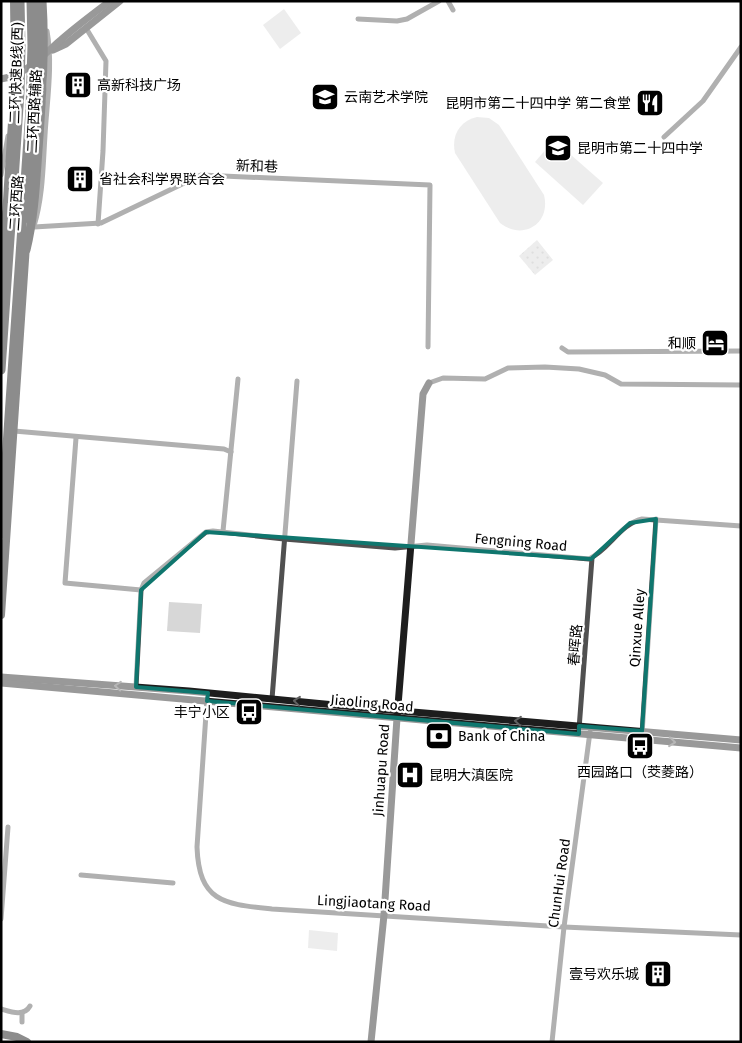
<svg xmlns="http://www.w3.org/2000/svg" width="742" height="1043" font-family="'Fira Sans','Noto Sans SC',sans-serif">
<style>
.grass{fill:url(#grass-dots)}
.garden{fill:#d7d7d7}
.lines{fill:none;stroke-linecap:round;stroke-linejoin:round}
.street{stroke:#505050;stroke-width:5}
.secondary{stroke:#1d1d1d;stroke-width:7}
.primary{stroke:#000;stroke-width:8}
.highway{stroke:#000;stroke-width:9}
.oneway{stroke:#616161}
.marked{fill:none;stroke:#0f766e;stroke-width:4;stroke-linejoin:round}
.labels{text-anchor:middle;stroke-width:4.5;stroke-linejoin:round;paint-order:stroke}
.street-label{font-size:14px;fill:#000;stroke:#fff}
.poi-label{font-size:14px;fill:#000;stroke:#fff;text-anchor:start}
</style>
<defs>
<pattern id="grass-dots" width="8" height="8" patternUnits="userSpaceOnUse" patternTransform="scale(1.25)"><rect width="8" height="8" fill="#d7d7d7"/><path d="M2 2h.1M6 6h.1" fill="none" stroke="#b7b7b7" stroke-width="1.8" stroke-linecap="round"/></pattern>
</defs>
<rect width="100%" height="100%" fill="#fff"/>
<path class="grass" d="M537,240L553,260L535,275L519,256Z"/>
<g class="garden">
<path d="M284,9L301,33L280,49L263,25Z"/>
<path d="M477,117L489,118L499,125L544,195C551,224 523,241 500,223L455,153C451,135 460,121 477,117Z"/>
<path d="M554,140L603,183L583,205L535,162Z"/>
<path d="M169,602L202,604L200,633L167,631Z"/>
<path d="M309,930L338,933L337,951L308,948Z"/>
</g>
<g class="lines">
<g class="street">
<path d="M448,1L453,10"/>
<path d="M358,19L397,21L407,19L439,1"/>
<path d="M86,28L106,61L103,151L98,224"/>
<path d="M664,137L703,101L741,47"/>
<path d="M1,175L8,136"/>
<path d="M34,226C43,197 43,165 45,135C47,101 53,64 47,31"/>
<path d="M34,227L101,223L201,175L430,185L428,347"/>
<path d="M562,348L568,352L741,351"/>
<path d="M429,383L443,378L485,379L508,368L545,367L579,369L605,375L621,384L741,385"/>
<path d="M14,431L224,449L231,452"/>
<path d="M76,438L65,583L141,590"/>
<path d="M223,531L238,379"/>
<path d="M136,687L141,590L144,583L206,532L213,531L284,539L395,548L427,545L589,559C609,550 620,524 642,519L741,526"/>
<path d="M207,699L197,847C199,903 225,904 272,909L564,927L741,935"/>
<path d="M272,699L297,381"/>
<path d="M579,729L592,558"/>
<path d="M642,734L656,519"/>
<path d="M81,875L173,883"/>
<path d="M1,919L8,827"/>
<path d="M1,1009C11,1012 24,1017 30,1006"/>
<path d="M22,1022V1013"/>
<path d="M552,1042L564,927L590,732"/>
</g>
<g class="secondary">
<path d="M53,50L66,44L120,1"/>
<path d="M1,79C27,75 45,53 63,38C78,25 94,13 110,1"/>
<path d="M1,677L189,691L366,708L741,740"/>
<path d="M1,683L741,748"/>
<path d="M371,1042L384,915L397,718L423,394L429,383"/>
</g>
<g class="primary">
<path d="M6,216L15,75L14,1"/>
<path d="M28,219L37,76L36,1"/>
<path d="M1,289L5,240"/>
<path d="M1,615L26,245"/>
<path d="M1,1034L17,1037L27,1042"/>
</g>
<g class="highway">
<path d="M1,246L7,212"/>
<path d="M26,250C35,213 36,174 39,136C42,91 45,46 42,1"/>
<path d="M1,370L20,92L21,46L20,1"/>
<path d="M1,534L30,109L32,46L31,1"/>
</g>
</g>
<defs><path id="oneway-chevron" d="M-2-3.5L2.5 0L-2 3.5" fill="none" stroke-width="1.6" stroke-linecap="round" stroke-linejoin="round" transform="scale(1.25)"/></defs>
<g class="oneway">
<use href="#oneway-chevron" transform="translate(118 686) rotate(-176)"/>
<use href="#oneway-chevron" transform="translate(297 701) rotate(-174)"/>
<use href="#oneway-chevron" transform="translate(518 721) rotate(-175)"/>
<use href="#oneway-chevron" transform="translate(672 742) rotate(6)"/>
</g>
<path d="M0 0H742V1043H0ZM656,519L642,731L579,726V734L207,701L208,693L136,687L141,590L206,532L591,559L630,523Z" fill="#fff" fill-opacity=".55" fill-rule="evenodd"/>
<path class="marked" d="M656,519L642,731L579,726V734L207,701L208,693L136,687L141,590L206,532L591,559L630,523Z"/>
<defs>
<g id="building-square" transform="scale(1.4375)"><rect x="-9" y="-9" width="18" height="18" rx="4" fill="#000" stroke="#fff"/><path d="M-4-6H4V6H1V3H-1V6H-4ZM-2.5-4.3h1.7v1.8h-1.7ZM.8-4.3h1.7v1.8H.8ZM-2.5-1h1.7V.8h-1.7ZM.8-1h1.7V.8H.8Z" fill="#fff"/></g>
<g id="university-square" transform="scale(1.4375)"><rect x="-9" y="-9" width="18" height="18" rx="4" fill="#000" stroke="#fff"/><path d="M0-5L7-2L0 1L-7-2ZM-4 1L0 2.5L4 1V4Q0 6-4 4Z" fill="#fff"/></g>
<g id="restaurant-square" transform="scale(1.4375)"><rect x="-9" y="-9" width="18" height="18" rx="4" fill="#000" stroke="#fff"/><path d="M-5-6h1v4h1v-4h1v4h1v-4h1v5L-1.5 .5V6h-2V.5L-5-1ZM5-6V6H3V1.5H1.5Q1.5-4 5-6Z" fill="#fff"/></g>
<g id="school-square" transform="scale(1.4375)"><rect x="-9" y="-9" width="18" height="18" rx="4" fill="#000" stroke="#fff"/><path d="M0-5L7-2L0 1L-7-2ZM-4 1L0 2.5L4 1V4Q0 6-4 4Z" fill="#fff"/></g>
<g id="hotel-square" transform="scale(1.4375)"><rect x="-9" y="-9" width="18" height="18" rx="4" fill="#000" stroke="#fff"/><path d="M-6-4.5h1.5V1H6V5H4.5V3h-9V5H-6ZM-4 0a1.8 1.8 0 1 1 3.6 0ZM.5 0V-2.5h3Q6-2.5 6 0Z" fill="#fff"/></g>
<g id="bus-square" transform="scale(1.4375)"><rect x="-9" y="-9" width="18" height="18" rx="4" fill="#000" stroke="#fff"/><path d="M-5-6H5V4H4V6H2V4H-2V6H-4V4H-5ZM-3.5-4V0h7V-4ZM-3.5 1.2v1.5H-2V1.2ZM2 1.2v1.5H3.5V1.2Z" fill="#fff"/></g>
<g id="bank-square" transform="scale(1.4375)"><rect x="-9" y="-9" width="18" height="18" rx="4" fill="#000" stroke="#fff"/><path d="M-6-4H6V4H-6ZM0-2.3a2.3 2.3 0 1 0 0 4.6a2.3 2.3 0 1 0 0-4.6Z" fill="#fff"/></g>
<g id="hospital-square" transform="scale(1.4375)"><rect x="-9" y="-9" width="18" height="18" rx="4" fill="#000" stroke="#fff"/><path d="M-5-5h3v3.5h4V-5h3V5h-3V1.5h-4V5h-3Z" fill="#fff"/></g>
</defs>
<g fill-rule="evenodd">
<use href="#building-square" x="78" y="85"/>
<use href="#university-square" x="325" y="97"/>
<use href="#restaurant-square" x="650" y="103"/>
<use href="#school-square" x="558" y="148"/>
<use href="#building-square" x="80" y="179"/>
<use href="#hotel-square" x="715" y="343"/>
<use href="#bus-square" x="249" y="712"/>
<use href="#bank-square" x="439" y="736"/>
<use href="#bus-square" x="640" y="746"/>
<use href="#hospital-square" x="410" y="775"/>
<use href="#building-square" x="658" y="974"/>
</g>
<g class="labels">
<g class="street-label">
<text transform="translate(16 73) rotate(-88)" y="5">二环快速B线(西)</text>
<text transform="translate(34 111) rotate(-87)" y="5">二环西路辅路</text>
<text transform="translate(257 166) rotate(2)" y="5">新和巷</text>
<text transform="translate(16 203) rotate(-86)" y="5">二环西路</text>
<text transform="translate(521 542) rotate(5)" y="5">Fengning Road</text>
<text transform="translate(637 628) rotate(-86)" y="5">Qinxue Alley</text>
<text transform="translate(575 645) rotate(-85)" y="5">春晖路</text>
<text transform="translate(372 703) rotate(5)" y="5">Jiaoling Road</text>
<text transform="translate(381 770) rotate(-86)" y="5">Jinhuapu Road</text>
<text transform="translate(559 883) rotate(-82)" y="5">ChunHui Road</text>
<text transform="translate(374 903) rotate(3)" y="5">Lingjiaotang Road</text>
</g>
<g class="poi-label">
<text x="97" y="90">高新科技广场</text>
<text x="344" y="102">云南艺术学院</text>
<text x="631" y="108" text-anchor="end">昆明市第二十四中学 第二食堂</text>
<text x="577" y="153">昆明市第二十四中学</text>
<text x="99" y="184">省社会科学界联合会</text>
<text x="696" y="348" text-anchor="end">和顺</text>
<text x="230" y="717" text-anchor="end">丰宁小区</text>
<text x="458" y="741">Bank of China</text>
<text x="640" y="777" text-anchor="middle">西园路口（茭菱路）</text>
<text x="429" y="780">昆明大滇医院</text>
<text x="639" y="979" text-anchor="end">壹号欢乐城</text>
</g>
</g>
<rect width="742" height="1043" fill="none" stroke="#000000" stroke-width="5"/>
</svg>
